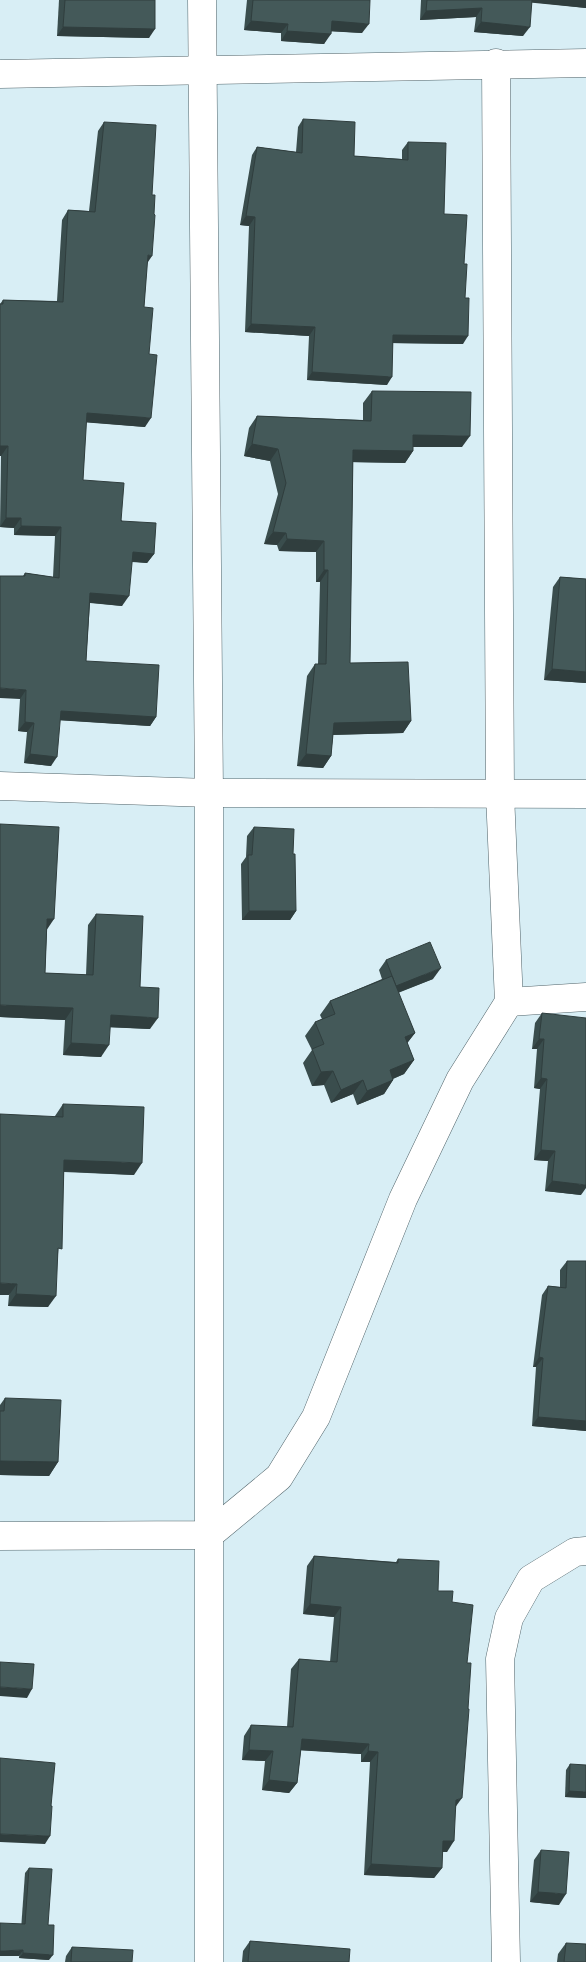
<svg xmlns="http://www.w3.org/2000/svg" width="586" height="1962" font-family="'Source Sans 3',sans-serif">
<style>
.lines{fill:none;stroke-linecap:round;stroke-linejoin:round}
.minor-casing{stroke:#51646a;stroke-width:29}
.minor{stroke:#fff;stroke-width:28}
.wall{fill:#3a4d4d}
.shaded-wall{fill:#303e3e}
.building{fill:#445959;stroke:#303e3e}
</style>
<rect width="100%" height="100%" fill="#d8eef5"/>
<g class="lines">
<g class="minor-casing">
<g id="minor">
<path d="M202,0L209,793V1962"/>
<path d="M0,74L586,63"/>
<path d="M0,786L209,793L586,794"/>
<path d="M509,1002L586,997"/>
<path d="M0,1536L209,1535L279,1477L316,1417L403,1199L460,1080L509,1002L500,794L496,63"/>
<path d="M506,1962L500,1659L509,1618L531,1579L575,1552L586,1551"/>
</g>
</g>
<use href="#minor" class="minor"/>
</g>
<g class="wall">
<path d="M59,0H155L149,38L57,36Z"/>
<path d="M247,0H370L362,33L331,31L324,44L281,41V33L244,30Z"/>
<path d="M415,0H586V8L532,2L523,36L474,32L476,17L420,20L421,0Z"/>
<path d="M303,119L354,156L402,159V150L408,142L444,214L464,264L465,298L463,344L393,343L387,385L307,380L309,336L245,332L249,226L240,225L252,155L257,147L296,152L298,127Z"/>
<path d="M104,122L152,195L144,307L149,354L145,427L86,422L83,480L154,554L147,563L132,562L122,606L90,603L86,661L156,717L150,726L60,720L51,766L24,763L27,732L18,731L20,699L23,576L25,573L53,577L55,536L14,535V528L0,527L1,456L0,304L3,300L57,301L62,220L68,210L89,211L98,131Z"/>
<path d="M372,391L462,447H413V451L405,463L353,462L350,663L411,721L403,733L333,735L331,756L323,768L297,766L307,676L315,664H318L320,582H316V552L279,551L277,545L264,544L278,494L270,461L244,456L249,428L257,416L363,420V403Z"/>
<path d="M560,577L586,579V683L544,680L553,587Z"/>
<path d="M254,827L296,911L290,920H242L241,864L246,857L247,836Z"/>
<path d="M96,914L140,987L150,1029L110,1027L101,1057L63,1055L65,1020L0,1017L47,930L45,973L86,975L88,925Z"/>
<path d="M386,960L433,979L398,993L415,1033L407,1043L414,1060L404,1074L393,1079V1080L384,1094L357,1105L353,1094L331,1103L324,1085L312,1086L303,1063L312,1050L305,1036L315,1022L322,1019L320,1015L330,1001L382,979L379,970Z"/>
<path d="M542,1013L581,1195L545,1191L548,1161L534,1160L540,1089L534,1088L537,1049H532L535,1023Z"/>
<path d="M63,1104L134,1175L64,1172L58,1254L48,1307L8,1306L9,1295L55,1116Z"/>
<path d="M567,1261H586V1431L532,1426L536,1367H533L542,1295L548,1286L560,1287V1270Z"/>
<path d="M5,1398L58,1462L49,1476L0,1475V1405Z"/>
<path d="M314,1556L396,1562L398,1559L438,1591L452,1602L467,1663L456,1807L447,1852H442V1868L434,1878L364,1875L370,1762H361V1754L301,1750L297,1783L289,1793L262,1790L265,1761L242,1760L244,1736L251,1725L287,1727L291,1669L299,1659L330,1662L334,1617L303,1614L307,1566Z"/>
<path d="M570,1764L586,1798L565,1797L566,1770Z"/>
<path d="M541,1850L559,1905L530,1902L534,1860Z"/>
<path d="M29,1868L48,1925L49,1960L19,1958L25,1873Z"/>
<path d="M250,1941L349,1962H242L243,1951Z"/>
<path d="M566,1943L586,1962H557L558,1954Z"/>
<path d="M72,1947L132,1962H65L66,1956Z"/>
</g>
<g class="shaded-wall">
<path d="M527,0H586V8L525,2Z"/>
<path d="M482,8L476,17L420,20L426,11Z"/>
<path d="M251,21L288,24L281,33L244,30Z"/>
<path d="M332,21L369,24L362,33L325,31Z"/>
<path d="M481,22L530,27L523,36L474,32Z"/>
<path d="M63,27L155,29L149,38L57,36Z"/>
<path d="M287,31L331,34L324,44L281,41Z"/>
<path d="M246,216L255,217L249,226L240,225Z"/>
<path d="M148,255L152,256L146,265Z"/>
<path d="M251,324L315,327L309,336L245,332Z"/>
<path d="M393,335L468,336L463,344L387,343Z"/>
<path d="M312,372L392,377L387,385L307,380Z"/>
<path d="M87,413L151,418L145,427L81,422Z"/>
<path d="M413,435L470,436L462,447H405Z"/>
<path d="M252,444L278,449L270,461L244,456Z"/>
<path d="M0,446H8L1,456H0Z"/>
<path d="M353,450L413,451L405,463L345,462Z"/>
<path d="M6,518H21L14,528L0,527Z"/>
<path d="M21,526L61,527L55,536L14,535Z"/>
<path d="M273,532L286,533L277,545L264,544Z"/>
<path d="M287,539L324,541L316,552L279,551Z"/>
<path d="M133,552L154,554L147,563L127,561Z"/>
<path d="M324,570H328L320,582H316Z"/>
<path d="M90,593L129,596L122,606L84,602Z"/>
<path d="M552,669L586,672V683L544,680Z"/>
<path d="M0,688L26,690L20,699L0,698Z"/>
<path d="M61,711L156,717L150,726L55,720Z"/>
<path d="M411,721L403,733L326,735L334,723Z"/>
<path d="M25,722L34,723L27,732L18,731Z"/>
<path d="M30,754L57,757L51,766L24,763Z"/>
<path d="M306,754L331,756L323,768L297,766Z"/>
<path d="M249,911H296L290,920H242Z"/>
<path d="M47,919H54L46,931Z"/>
<path d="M441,968L433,979L389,996L396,986Z"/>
<path d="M0,1005L73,1008L65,1020L0,1017Z"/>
<path d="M111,1015L158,1018L150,1029L103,1027Z"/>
<path d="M415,1033L405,1046V1037Z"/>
<path d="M539,1039H544L537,1049H532Z"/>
<path d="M71,1043L109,1045L101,1057L63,1055Z"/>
<path d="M414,1060L404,1074L380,1084L390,1070Z"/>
<path d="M333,1071L324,1085L312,1086L321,1072Z"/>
<path d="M541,1078L547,1079L540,1089L534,1088Z"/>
<path d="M363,1080L353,1094L331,1103L341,1090Z"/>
<path d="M393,1080L384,1094L357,1105L367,1091Z"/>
<path d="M541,1150L555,1151L548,1161L534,1160Z"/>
<path d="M64,1160L142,1163L134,1175L56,1171Z"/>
<path d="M552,1181L586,1185V1188L581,1195L545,1191Z"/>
<path d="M0,1283L17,1284L9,1295H0Z"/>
<path d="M16,1294L56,1296L48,1307L8,1306Z"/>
<path d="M539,1357L543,1358L536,1367H533Z"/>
<path d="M538,1417L586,1421V1431L532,1426Z"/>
<path d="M0,1461L58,1462L49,1476L0,1475Z"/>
<path d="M310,1604L341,1607L334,1617L303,1614Z"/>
<path d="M0,1687L32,1689L27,1698L0,1696Z"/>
<path d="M302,1739L369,1744L361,1754L295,1750Z"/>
<path d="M249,1750L273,1751L265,1761L242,1760Z"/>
<path d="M368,1751L378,1752L370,1762H361Z"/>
<path d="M269,1780L297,1783L289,1793L262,1790Z"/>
<path d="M569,1791L586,1792V1798L565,1797Z"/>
<path d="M462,1798L454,1809L456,1800Z"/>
<path d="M0,1834L50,1836L45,1844L0,1842Z"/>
<path d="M443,1841H454L447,1852L436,1851Z"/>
<path d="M371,1864L442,1868L434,1878L364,1875Z"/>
<path d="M538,1892L566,1894L559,1905L530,1902Z"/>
<path d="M23,1950L19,1956H0V1951Z"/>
<path d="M23,1953L53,1955L49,1960L19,1958Z"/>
</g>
<g class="building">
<path d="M65,0H155V29L63,27Z"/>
<path d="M253,0H370L369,24L332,21L331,34L287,31L288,24L251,21Z"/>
<path d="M427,0H532L530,27L481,22L482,8L426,11Z"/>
<path d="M303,119L355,122L354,156L408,160V142L446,143L444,214L467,215L464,264H467L465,298H469L468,336L393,335L392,377L312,372L315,327L251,324L255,217L246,216L257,147L302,153Z"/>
<path d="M104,122L156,125L152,195H155L154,214L155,215L152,256L148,255L144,307L153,308L149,354L157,355L151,418L87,413L83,480L124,483L121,521L156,523L154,554L133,552L129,596L90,593L86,661L159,665L156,717L61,711L57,757L30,754L34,723L25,722L26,690L0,688V576H25V573L59,578L61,527L21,526V518H6L8,446H0V304H3V300L63,302L68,210L95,212Z"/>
<path d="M372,391L471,392L470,436L413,435V451L353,450L350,663L408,662L411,721L334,723L331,756L306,754L315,664H326L328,570H324V541L287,539L286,533L273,532L286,483L278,449L252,444L257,416L371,421Z"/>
<path d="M560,577L586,579V672L552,669Z"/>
<path d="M0,824L59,827L54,919H47L45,973L93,975L96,914L143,916L140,987L159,988L158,1018L111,1015L109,1045L71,1043L73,1008L0,1005Z"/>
<path d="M254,827L294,829L293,854H295L296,911H249L248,855H252Z"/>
<path d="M430,942L441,968L396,986L386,960Z"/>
<path d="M392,976L415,1033L405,1037L414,1060L390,1070L393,1080L367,1091L363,1080L341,1090L333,1071L321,1072L312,1049L324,1044L315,1022L335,1014L330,1001Z"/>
<path d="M542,1013L586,1018V1185L552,1181L555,1151L541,1150L547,1079L541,1078L544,1039H539Z"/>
<path d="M63,1104L144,1107L142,1163L64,1160L62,1249L58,1248L56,1296L16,1294L17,1284L0,1283V1114L63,1117Z"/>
<path d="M567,1261H586V1421L538,1417L543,1358L539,1357L548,1286L566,1288Z"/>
<path d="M5,1398L61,1400L58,1462L0,1461V1411H4Z"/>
<path d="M314,1556L398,1563V1559L439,1561L438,1591H453L452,1602L473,1605L467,1663H471L468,1709H469L462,1798L456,1800L454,1841H443L442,1868L371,1864L378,1752L368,1751L369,1744L302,1739L297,1783L269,1780L273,1751L249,1750L251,1725L293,1727L299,1659L337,1662L341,1607L310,1604Z"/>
<path d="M0,1662L34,1664L32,1689L0,1687Z"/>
<path d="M0,1758L55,1763L51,1806H52L50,1836L0,1834Z"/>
<path d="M570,1764L586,1765V1792L569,1791Z"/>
<path d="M541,1850L569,1852L566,1894L538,1892Z"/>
<path d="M29,1868L52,1869L48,1925H54L53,1955L23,1953V1950L0,1951V1923L25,1924Z"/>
<path d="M250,1941L350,1949L349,1962H248Z"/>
<path d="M566,1943L586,1944V1962H564Z"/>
<path d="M72,1947L133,1950L132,1962H71Z"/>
</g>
</svg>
